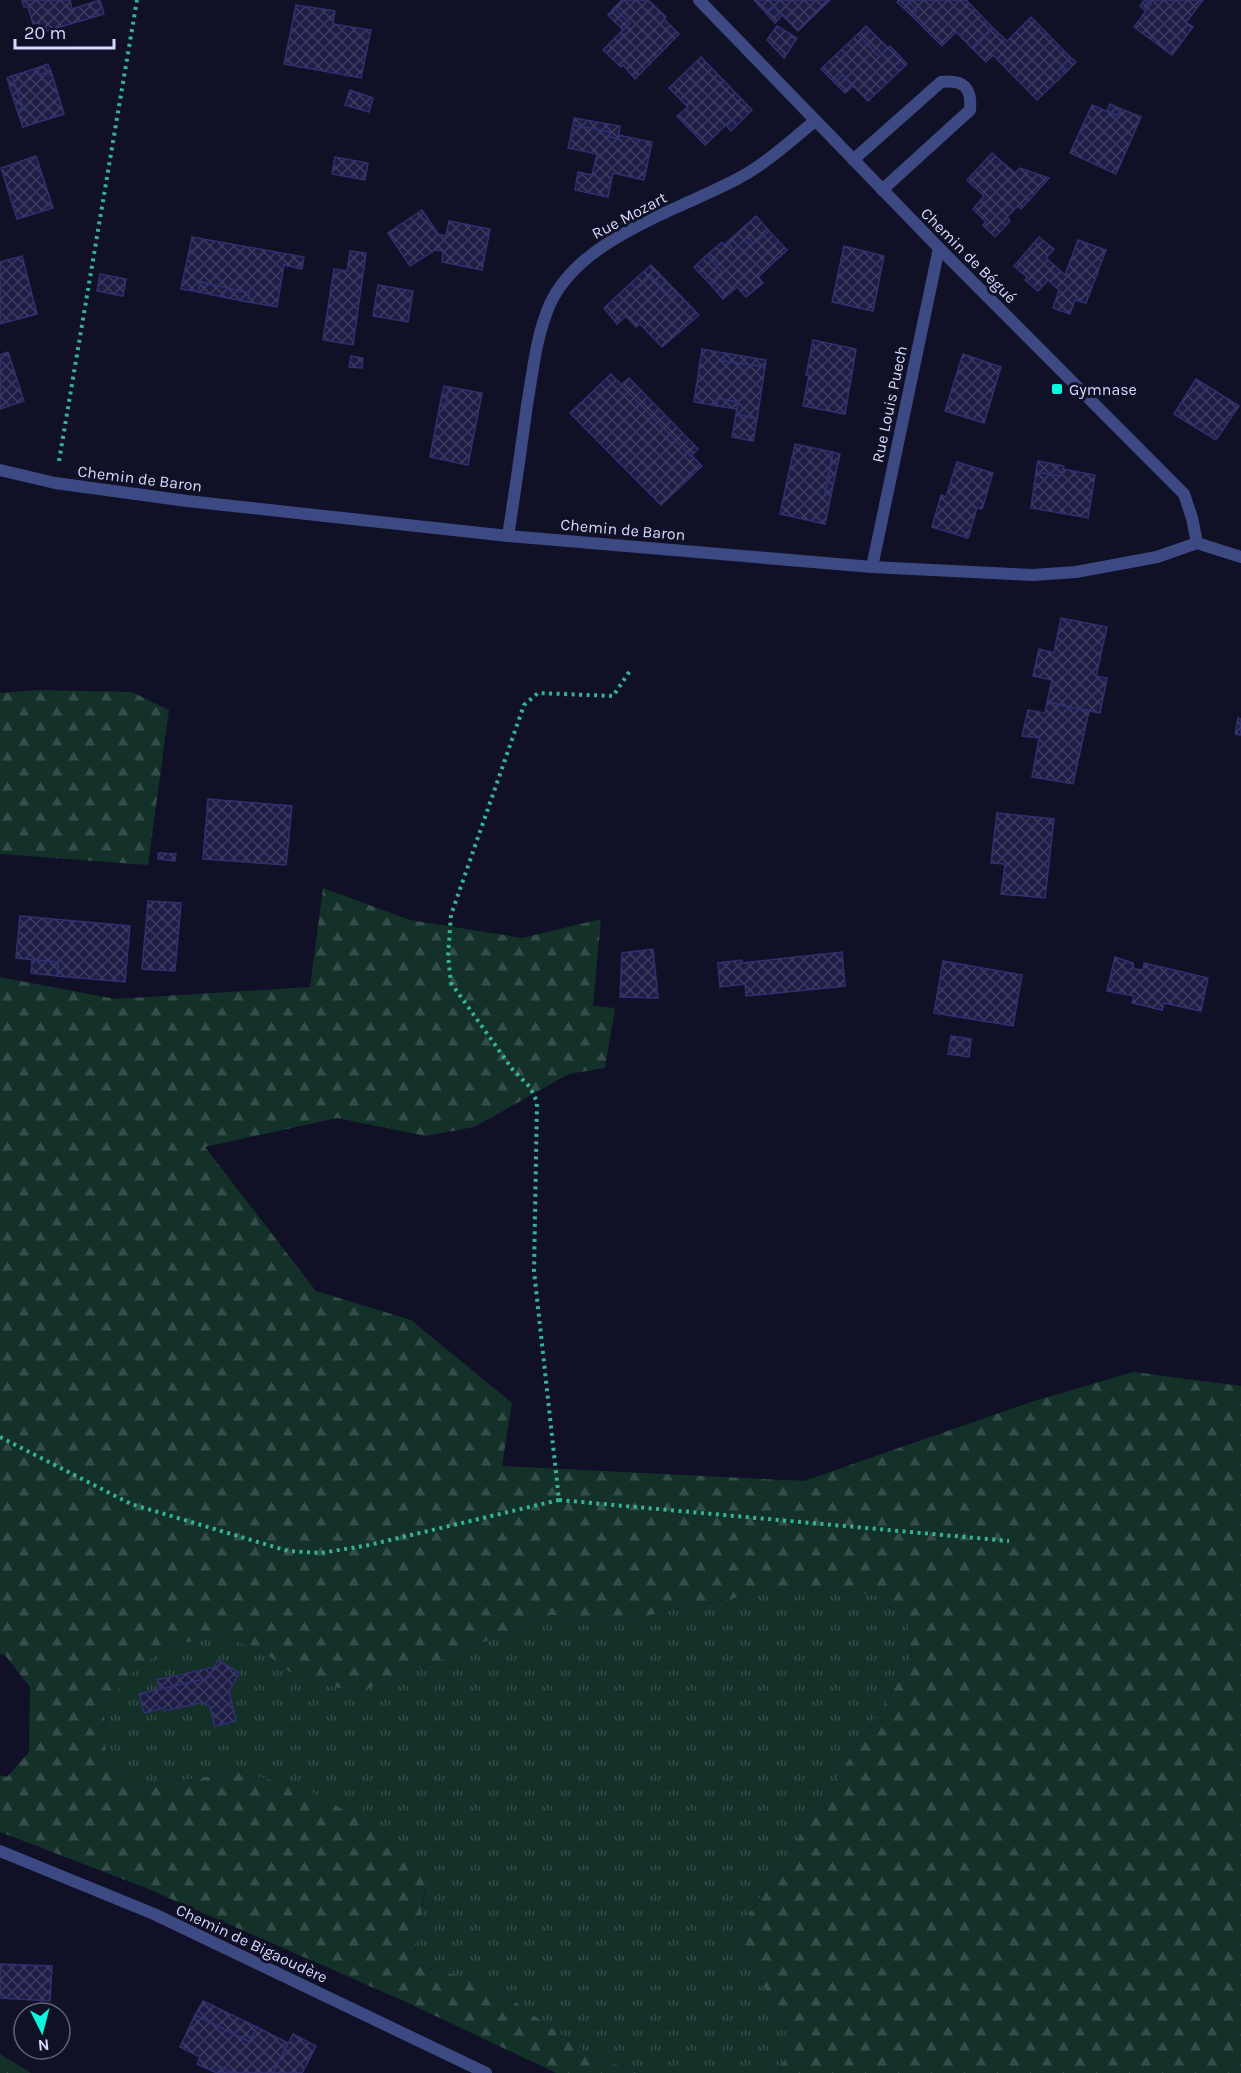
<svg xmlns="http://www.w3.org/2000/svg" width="1241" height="2073" font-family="Karla,sans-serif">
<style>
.grass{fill:url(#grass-tufts)}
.forest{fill:url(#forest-firs)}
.building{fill:url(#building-cross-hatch);stroke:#303071;stroke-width:1.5}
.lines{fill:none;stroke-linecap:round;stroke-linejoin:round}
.path{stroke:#34b492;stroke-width:4;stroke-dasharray:3 4.5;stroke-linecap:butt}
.street{stroke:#3d4983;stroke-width:12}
.poi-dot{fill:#0af6dd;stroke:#101126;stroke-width:2}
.labels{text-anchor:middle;stroke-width:6;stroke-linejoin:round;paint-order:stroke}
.street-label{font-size:16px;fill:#d7dafe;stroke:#101126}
.poi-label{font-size:16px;fill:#d7dafe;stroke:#101126;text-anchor:start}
</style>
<defs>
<pattern id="grass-tufts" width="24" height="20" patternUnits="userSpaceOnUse" patternTransform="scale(1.5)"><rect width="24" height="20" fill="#133029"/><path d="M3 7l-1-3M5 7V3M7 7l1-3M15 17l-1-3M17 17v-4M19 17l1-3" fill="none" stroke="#354d49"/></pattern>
<pattern id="forest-firs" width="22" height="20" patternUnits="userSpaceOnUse" patternTransform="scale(1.5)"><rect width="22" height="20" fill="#133029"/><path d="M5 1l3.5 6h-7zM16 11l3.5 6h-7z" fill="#354d49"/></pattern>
<pattern id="building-cross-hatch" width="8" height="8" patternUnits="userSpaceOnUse" patternTransform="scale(1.5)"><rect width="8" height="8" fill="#1d1d46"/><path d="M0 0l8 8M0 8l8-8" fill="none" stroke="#3d3d62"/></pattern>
</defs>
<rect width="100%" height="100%" fill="#101126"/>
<path class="grass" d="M798,1587L876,1595L908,1622L911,1663L742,1925L741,1947L793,2037L779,2073H641L593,2057L488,1983L413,1964L426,1883L240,1772L134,1787L106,1762L104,1707L136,1667L173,1645L215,1636L257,1647L298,1677L358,1693L551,1615L622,1623L670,1610Z"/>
<g class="forest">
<path d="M38,690L132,692L169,710L148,865L0,854V693Z"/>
<path d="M323,888L410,920L522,938L601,919L593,1006L615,1008L605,1068L569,1074L474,1127L426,1136L337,1118L205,1147L316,1291L411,1320L512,1403L502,1466L804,1481L1031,1402L1133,1372L1241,1386V2073H779L793,2037L741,1947L742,1925L911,1663L908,1622L876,1595L798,1587L670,1610L622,1623L551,1615L358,1693L297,1677L257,1647L215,1636L173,1645L137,1667L104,1707L106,1762L134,1787L240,1772L306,1789L392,1837L426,1882L413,1964L488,1983L593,2057L641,2073H556L406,2002L146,1888L0,1832V1775L7,1777L29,1752L30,1687L5,1655L0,1654V977L115,999L310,987Z"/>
<path d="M0,2054L31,2073H0Z"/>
</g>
<g class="building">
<path d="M22,0H70L72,9L100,0L104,14L43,32L39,23L33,24L28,7H24Z"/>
<path d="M622,0H648L666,17L664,19L679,34L635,79L623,65L621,67L603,50L630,23L614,8Z"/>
<path d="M754,0H830L798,31L773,6L766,13Z"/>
<path d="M899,0H907L917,11L912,16L897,2Z"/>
<path d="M907,0H966L993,28L973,49L956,32L942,46L912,16L917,11Z"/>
<path d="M1144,0L1151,4L1146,11L1140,6Z"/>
<path d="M1144,0H1203L1186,22L1193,27L1172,55L1134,27L1151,4Z"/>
<path d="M296,5L335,11L333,24L371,30L361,78L284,64Z"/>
<path d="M773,6L782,15L775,23L766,13Z"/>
<path d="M614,8L630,23L623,30L608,15Z"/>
<path d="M1031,17L1070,57L1060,68L1065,73L1037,100L993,55L986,62L973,49L993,28L1007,41Z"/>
<path d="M777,26L797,38L784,58L767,40Z"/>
<path d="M866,26L888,48L879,57L858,34Z"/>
<path d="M858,34L879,57L890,46L907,64L868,101L842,75L835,83L821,69Z"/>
<path d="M701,57L752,110L737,125L732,119L705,145L677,116L688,107L669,88Z"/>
<path d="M1070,57L1076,62L1065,73L1060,68Z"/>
<path d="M48,64L51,71L39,75L37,68Z"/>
<path d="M37,68L39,75L51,71L64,114L23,127L17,110L23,108L12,76Z"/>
<path d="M842,75L853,86L845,93L835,83Z"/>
<path d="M12,76L23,108L17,110L7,78Z"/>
<path d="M350,90L373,98L369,112L345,105Z"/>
<path d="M1110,104L1121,109L1118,116L1107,111Z"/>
<path d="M1092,105L1118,116L1121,109L1141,117L1116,174L1070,153Z"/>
<path d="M574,118L620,126L618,139L609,137L610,132L573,125Z"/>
<path d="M732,119L737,125L731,131L726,125Z"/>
<path d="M573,125L610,132L609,137L618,139V135L652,142L644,180L613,173L608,197L575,190L578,172L592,175L597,154L568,148Z"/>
<path d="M992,153L1015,173L1020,168L1049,178L1021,209L1018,206L1007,217L1010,221L995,237L983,225L986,222L973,209L984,196L967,180Z"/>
<path d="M36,156L53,208L17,219L1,168Z"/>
<path d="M335,157L368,163L365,180L332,174Z"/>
<path d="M422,210L438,234L446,236L449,221L490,229L482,270L442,262L443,251L435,250L410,266L388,233Z"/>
<path d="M756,216L769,231L754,244L748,237L734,250L727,242Z"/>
<path d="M769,231L787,250L758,277L763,283L746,297L737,287L723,299L709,283L722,272L707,255L722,242L724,245L727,242L734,250L748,237L754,244Z"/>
<path d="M192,237L304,257L302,269L284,265L277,307L248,302L249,293L201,282L198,292L181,289Z"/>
<path d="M1039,237L1054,249L1046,258L1065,275L1078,240L1106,250L1086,303L1075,300L1070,314L1053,308L1059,290L1048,280L1038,291L1025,280L1027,277L1014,266Z"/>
<path d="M844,246L884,256L873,311L832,302Z"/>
<path d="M350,251L366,253L353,345L323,340L334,269L347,271Z"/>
<path d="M707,255L722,272L709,283L694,267Z"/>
<path d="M22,256L37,314L0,324V262Z"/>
<path d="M651,265L676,291L670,297L651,276L637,289L631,283Z"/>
<path d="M100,274L126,279L123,296L97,291Z"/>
<path d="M651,276L670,297L676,291L699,315L662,347L640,324L636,327L626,316L617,324L604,308L631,283L637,289Z"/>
<path d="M201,282L249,293L248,302L198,292Z"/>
<path d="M378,285L413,291L408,322L373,316Z"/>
<path d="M813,340L856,349L845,414L803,406L809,375H806Z"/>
<path d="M702,349L725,353L724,361L765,367L757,419L736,414L738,402L718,399L717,406L694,402Z"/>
<path d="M8,352L24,401L0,409V355Z"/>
<path d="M725,353L766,360L765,367L724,361Z"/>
<path d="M963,354L1001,367L984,423L945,411Z"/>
<path d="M351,356L363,358L362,368L349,367Z"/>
<path d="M611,374L702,466L661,505L570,413Z"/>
<path d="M629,378L698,449L691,456L621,385Z"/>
<path d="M1196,379L1239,406L1216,440L1174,414Z"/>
<path d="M444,386L449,387L446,405L440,404Z"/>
<path d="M449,387L482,393L468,465L430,457L440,404L446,405Z"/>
<path d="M718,399L738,402L737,409L717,406Z"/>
<path d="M736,414L757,419L753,441L732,437Z"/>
<path d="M795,444L833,452L825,494L831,495L825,524L780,514Z"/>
<path d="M833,452L840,454L831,495L825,494Z"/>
<path d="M1038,461L1064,466L1061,476L1036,472Z"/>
<path d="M957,462L993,473L982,509L977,508L968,538L932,527L941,495L946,497Z"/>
<path d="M1063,469L1095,475L1088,518L1031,508L1036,472L1061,476Z"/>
<path d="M1061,618L1107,627L1096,676L1107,678L1100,713L1047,702L1052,680L1033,676L1039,649L1054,653Z"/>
<path d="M1047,702L1089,711L1073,784L1032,777L1039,738L1022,736L1028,710L1045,713Z"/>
<path d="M1238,718L1241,719V735L1235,734Z"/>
<path d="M208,799L292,806L286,865L203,859Z"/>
<path d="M997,813L1054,819L1045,898L1001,894L1005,864L991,863Z"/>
<path d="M158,853L176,854L175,861L158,859Z"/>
<path d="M148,901L181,903L175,971L142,969Z"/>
<path d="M20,916L130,926L125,982L57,976L58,962L16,958Z"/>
<path d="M653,949L658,998L620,997L622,953Z"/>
<path d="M842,952L845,986L746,996L745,984L720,987L718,963L742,960V963Z"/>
<path d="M1115,957L1133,963L1134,969L1143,970L1144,963L1208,978L1201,1011L1164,1003L1162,1010L1132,1003L1134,996L1107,991Z"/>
<path d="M32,960L58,962L57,976L31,973Z"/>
<path d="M943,961L1022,975L1013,1026L934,1013Z"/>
<path d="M951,1036L971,1039L969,1057L948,1054Z"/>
<path d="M218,1660L239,1673L229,1691L236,1721L215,1726L210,1706L203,1702L164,1711V1708L144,1713L139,1694L208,1678Z"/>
<path d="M214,1667L208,1678L160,1689L157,1680Z"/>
<path d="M0,1964L52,1966L50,2001L0,1998Z"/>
<path d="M203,2001L257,2027L250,2042L195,2015Z"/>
<path d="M195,2015L250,2042L257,2027L288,2043L273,2073H233L221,2067L217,2073L197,2064L200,2057L180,2047Z"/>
<path d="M293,2034L316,2046L302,2073H273Z"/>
<path d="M221,2067L233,2073H218Z"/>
</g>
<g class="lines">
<g class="path">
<path d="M59,461L137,0"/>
<path d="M0,1437L131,1504L288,1551L321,1553L369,1545L559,1500L534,1271L537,1102L530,1087L513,1070L451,983L448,956L451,915L524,705L538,693L613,696L631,669"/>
<path d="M559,1500L1009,1541"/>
</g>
<g class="street">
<path d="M699,0L939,248L1184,494L1192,518L1197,543"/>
<path d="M853,160L941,82C964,79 972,88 970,110L882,190"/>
<path d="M0,470L55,483L187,501L508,536L872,567L1033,575L1076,572L1157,557L1197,543L1241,557"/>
<path d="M508,536C515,492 521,449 527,405C533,371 536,336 550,304C581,237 678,211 739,178C767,163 790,141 815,121"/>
<path d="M872,567L939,248"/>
<path d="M0,1851L154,1914L486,2073"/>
</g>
</g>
<rect class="poi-dot" x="1051" y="383" width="12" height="12" rx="3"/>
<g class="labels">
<g class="street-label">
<text transform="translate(629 215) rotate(-28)" y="6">Rue Mozart</text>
<text transform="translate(969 255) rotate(45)" y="6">Chemin de Bégué</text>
<text transform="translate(889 404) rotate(-78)" y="6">Rue Louis Puech</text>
<text transform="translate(140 478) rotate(7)" y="6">Chemin de Baron</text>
<text transform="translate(623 529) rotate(5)" y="6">Chemin de Baron</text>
<text transform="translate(252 1943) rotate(25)" y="6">Chemin de Bigaoudère</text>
</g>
<g class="poi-label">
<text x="1069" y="395">Gymnase</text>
</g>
</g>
<g transform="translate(42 2031) rotate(174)"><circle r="28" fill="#101126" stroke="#60617c" stroke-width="1.5"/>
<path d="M0-4.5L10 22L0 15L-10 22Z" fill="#0af6dd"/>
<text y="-9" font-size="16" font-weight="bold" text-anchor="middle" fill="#d7dafe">N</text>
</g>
<path d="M15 39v9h99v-9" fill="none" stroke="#d7dafe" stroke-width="3"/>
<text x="24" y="39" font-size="18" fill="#d7dafe" stroke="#101126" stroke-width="4.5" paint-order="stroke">20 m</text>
</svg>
